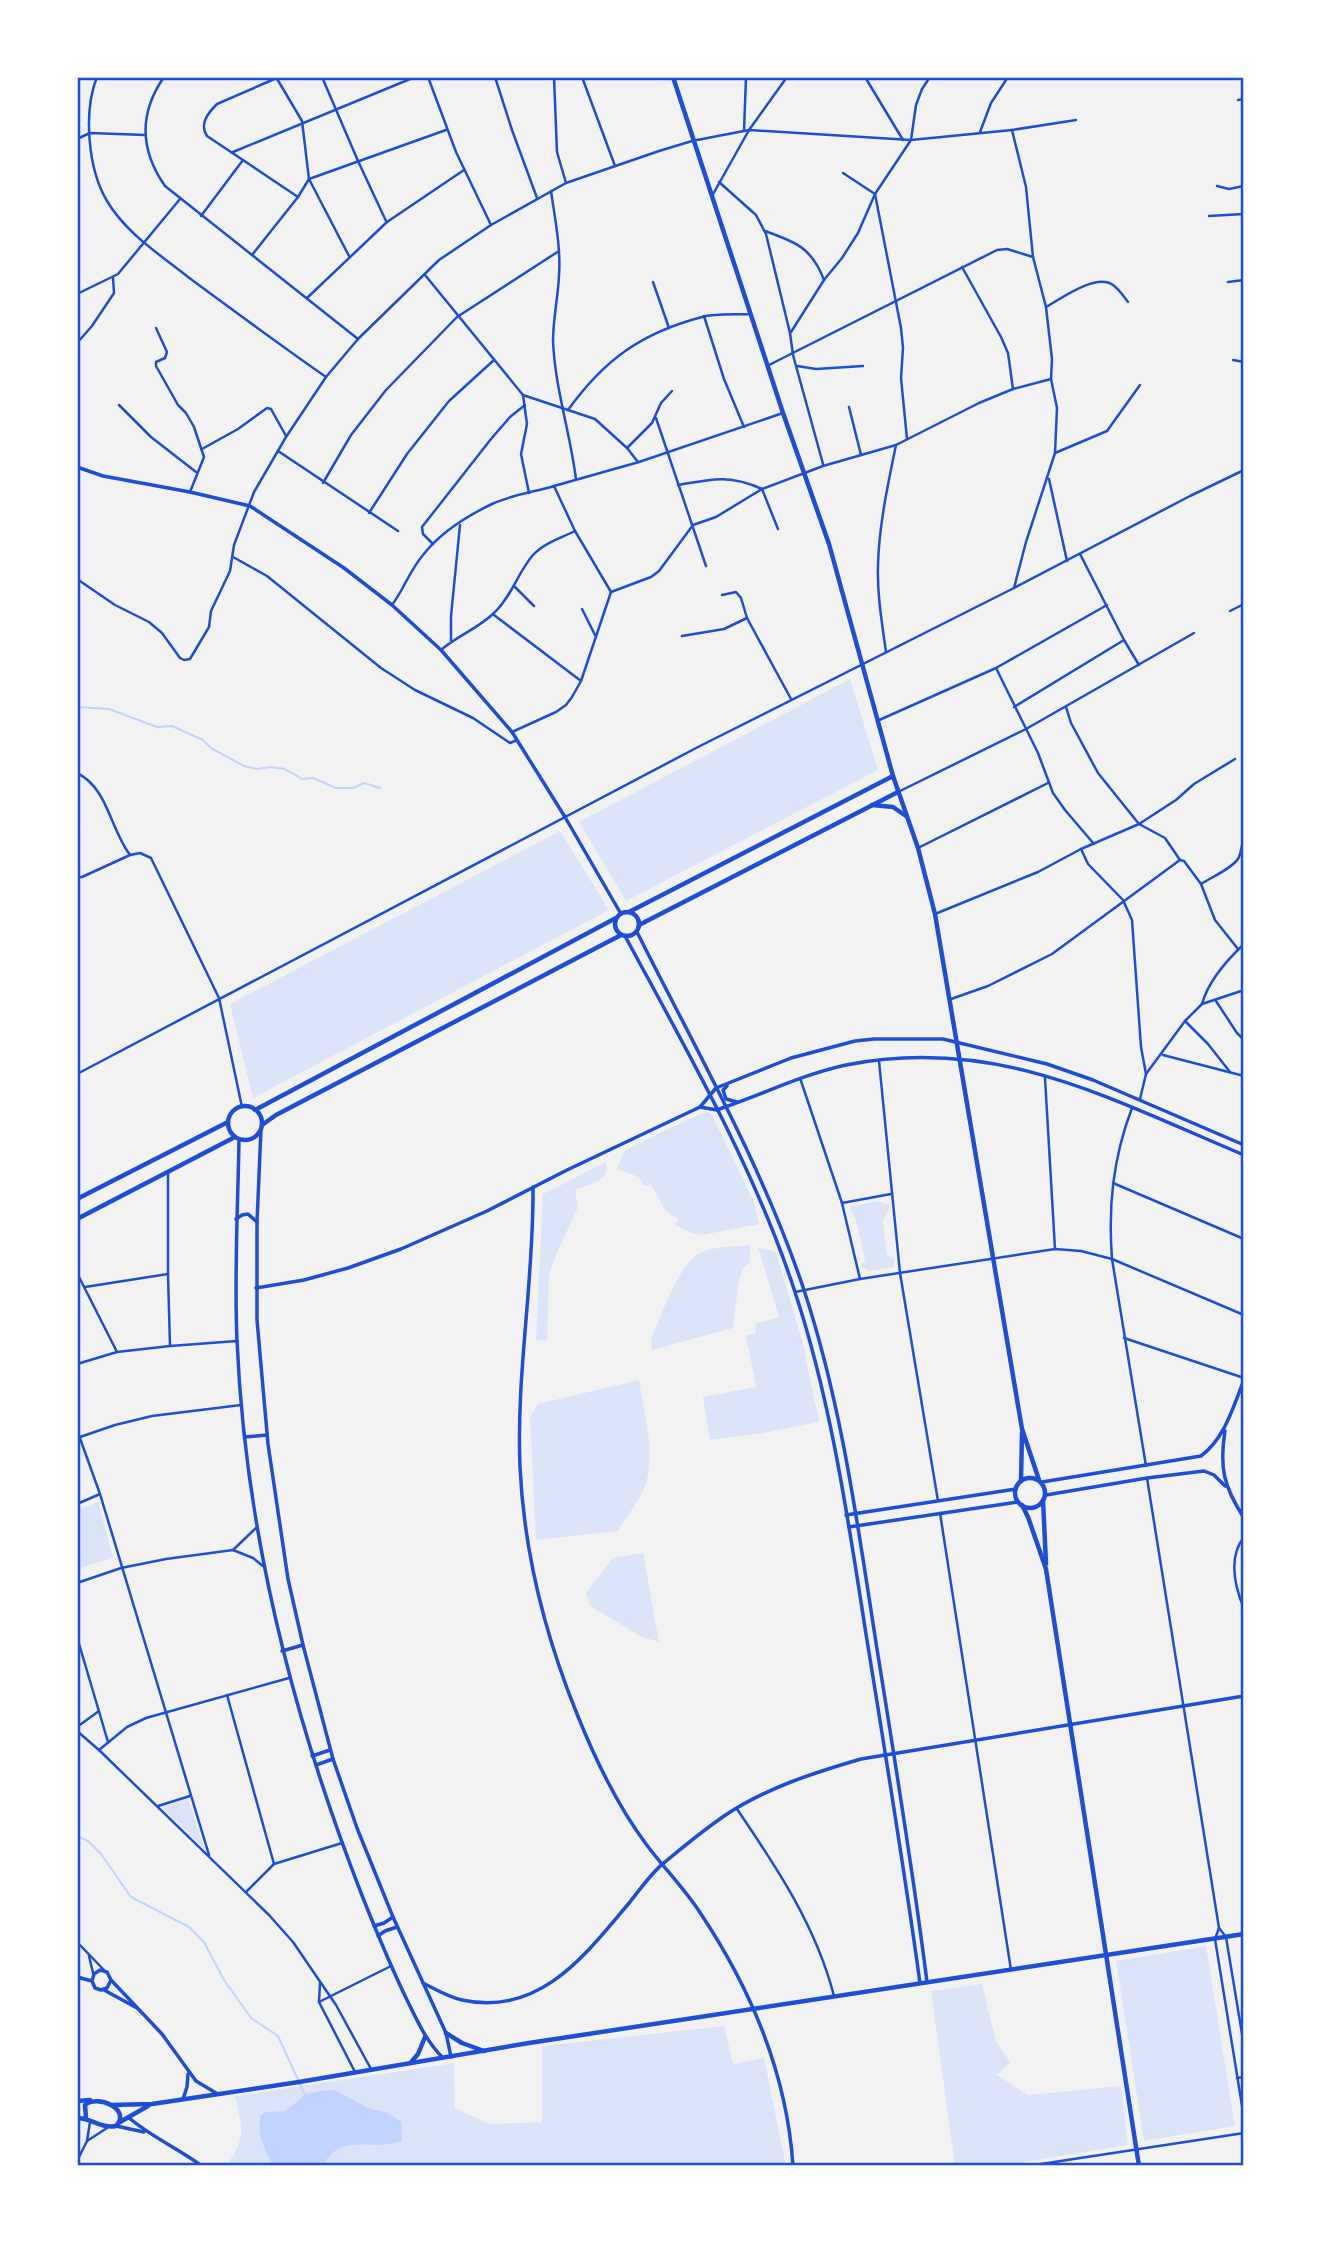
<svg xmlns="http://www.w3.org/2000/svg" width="1321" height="2243" font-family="'Exo 2',sans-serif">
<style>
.green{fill:#dbe4f7}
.water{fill:#bfd3fe}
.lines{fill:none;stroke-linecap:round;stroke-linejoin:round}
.stream{stroke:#bfd3fe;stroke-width:2}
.minor{stroke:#1d4ed8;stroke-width:2.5}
.tertiary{stroke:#1d4ed8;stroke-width:3.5}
.secondary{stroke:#1d4ed8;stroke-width:4.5}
.neatline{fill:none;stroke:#1d4ed8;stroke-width:2.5}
</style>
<rect width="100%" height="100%" fill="#f2f2f2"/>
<g class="green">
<path d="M850,679L878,770L626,901L579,822Z"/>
<path d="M560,831L609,910L253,1098L230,1004Z"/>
<path d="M708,1112L712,1115L754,1202L759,1224L702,1235L692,1233L675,1225L678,1219L665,1210L651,1184L644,1186L639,1177L617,1169L625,1150L702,1113Z"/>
<path d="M606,1162C611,1182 589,1184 575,1190L578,1207L558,1250L549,1274L547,1341L536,1340L543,1194Z"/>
<path d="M879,1201L888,1205L889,1210L883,1220L887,1255L894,1258V1267L869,1271L861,1266L865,1259L856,1220L850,1209L852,1206Z"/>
<path d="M750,1245V1262L742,1270L738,1287L733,1328L652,1350L651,1339C661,1317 679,1263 700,1253C714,1246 734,1247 750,1245Z"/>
<path d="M758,1247L776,1252L803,1344L819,1422L763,1433L710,1440L703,1397L756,1387L746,1336L756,1333L755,1324L779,1317Z"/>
<path d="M639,1380C644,1415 657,1455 644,1489C638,1503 626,1517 618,1531L536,1540L530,1417L538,1404Z"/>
<path d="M98,1502L113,1558L77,1569V1510Z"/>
<path d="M643,1553L659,1642L642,1637L590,1606L586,1593L613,1558Z"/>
<path d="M188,1799L205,1850L162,1807Z"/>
<path d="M1206,1946L1235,2126L1144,2141L1116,1961Z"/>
<path d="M982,1984L996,2041L1010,2062L997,2075L1028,2095L1121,2086L1128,2145L1000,2166H955L931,1991Z"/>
<path d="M724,2026L733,2064L764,2058L786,2166H226C247,2138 242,2128 235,2096L454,2063L455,2108L489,2124L542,2122V2046Z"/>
</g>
<path class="water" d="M335,2090L368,2108L388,2113L401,2122L402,2141C372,2152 340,2131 323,2166H274C265,2151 256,2133 261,2115L266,2112L285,2111L305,2095L318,2091Z"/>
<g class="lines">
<g class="stream">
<path d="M77,707L109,709L157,727L172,726L203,740L211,748L244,766L257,769L270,767L285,769L302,779L313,778L336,788H353L364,783L380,788"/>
<path d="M77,1836L88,1841L101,1854L131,1897L189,1927L204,1942L224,1980L251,2018L278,2036L305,2095"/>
</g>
<g class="minor">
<path d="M97,77C83,112 88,169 107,201C126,233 159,254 188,277C234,311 279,344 326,377"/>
<path d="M164,77C139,113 140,150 165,186L358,339"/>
<path d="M276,77L302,121L309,179L349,256"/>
<path d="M279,77L217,104C208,113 199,124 207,136L298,197"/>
<path d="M322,77L358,161L386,221"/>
<path d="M428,77L456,152L491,225"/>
<path d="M495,77L512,130L537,198"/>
<path d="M554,77L557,152L566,183"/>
<path d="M582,77L615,166"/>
<path d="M865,77L903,140"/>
<path d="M1238,100L1244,99"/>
<path d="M1012,130L1026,187L1033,257L1046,307L1052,359L1051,379L1057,408L1055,453L1026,542L1014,588"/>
<path d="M744,131L746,77"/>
<path d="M980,132L991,103L1008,77"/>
<path d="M77,139L90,133L145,135"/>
<path d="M233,152L415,77"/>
<path d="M843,173L875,194L901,328L903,348L901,378L907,439"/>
<path d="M719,182L756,215L766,234L790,333L793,355L823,464"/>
<path d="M1217,186L1229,189L1244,186"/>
<path d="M551,191C555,219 561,248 559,276C558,298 553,319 553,341C555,388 570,432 576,479"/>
<path d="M712,196L749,130L787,77"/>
<path d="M201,216L243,160"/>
<path d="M1209,216L1244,214"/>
<path d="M765,231C796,242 812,248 824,280"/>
<path d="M252,255L298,197L309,179L446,130"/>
<path d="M962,267L1001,337L1008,353L1013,389"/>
<path d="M425,275L523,395L527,424L521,454L529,493"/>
<path d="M653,282L669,328"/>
<path d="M1228,282L1244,280"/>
<path d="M77,294L118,274L180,199"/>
<path d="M307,298L387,222L464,170"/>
<path d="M1046,307C1062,298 1096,273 1113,285C1119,289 1124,297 1128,302"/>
<path d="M704,316L724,379L744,427"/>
<path d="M156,328L167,352L165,358L156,362V366L178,405L186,413L194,427L204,457L190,492"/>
<path d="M791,332L824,280L842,258L858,233L875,194L911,140L916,105L922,89L930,77"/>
<path d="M77,343L92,326L114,293L113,278"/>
<path d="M1233,360L1244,362"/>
<path d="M767,366L997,250L1007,249L1033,257"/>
<path d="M797,366L816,369L863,366"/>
<path d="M523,395L595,419L627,448L638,462"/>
<path d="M119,405L151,437L196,472"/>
<path d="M849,407L861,455"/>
<path d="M568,410C604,360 641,333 702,317C716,313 735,315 750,314"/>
<path d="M656,418L706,566"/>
<path d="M627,448L652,423L661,403L672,391"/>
<path d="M202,449L238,429L267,408L271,409L286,436"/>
<path d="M278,451L398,531"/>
<path d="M1055,453L1107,431L1140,385"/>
<path d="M1049,479L1067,561"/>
<path d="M323,483L351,435L386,390L457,317L559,251"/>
<path d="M678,485C711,479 730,474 762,489L778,529"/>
<path d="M554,486L639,462L783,413"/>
<path d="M369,513L407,454L449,401L494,360"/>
<path d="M433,544L423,534L422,527L491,439L510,417L525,405"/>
<path d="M1080,554L1124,640L1139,665"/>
<path d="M233,557L267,576L381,668L415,690L473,718L510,743L517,740"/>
<path d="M77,579L115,605L149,622L162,633L180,658L184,660L190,659L209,627L211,611L230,571L234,545L254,492L286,437L326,377L358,339L439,260L491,225L566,183L659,151L692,141L749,130L911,140L1012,130L1076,120"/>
<path d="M515,587L534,606"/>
<path d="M611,592L651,577L659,571L693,525L716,517L762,489L823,466L896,445L979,403L1013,389L1051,379"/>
<path d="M722,595L736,592L741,598L747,618"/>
<path d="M392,605C404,589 410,570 423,555C440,533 467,516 492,504C511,495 534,492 554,486L575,531L611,592L581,681L572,697L566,705L556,712L512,732"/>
<path d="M582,609L595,635"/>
<path d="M1230,611L1244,604"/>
<path d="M494,615L581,681"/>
<path d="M682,636L724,629L747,618L791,699"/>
<path d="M451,640V616L460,525"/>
<path d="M441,650C457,636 479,628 494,613C512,596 518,572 533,555C544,543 561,538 575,531"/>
<path d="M886,652C882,623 877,594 878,565C879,525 888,484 896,445"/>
<path d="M996,668L1038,753L1053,793L1065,810L1094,844"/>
<path d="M1014,707L1124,640"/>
<path d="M1066,707L1071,723L1098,773L1139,824L1165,838L1180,860L1184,861L1201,884L1215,920L1238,949"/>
<path d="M877,721L996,668L1107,605"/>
<path d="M77,773C108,788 110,829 130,855"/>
<path d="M898,792L1026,729L1194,633"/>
<path d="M918,848L1048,783"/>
<path d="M1081,849L1088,864L1123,900L1132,920L1141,1047L1146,1074L1140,1099"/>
<path d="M77,877H82L130,855L140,853L151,858L219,998L242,1107"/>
<path d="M1201,884C1210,878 1235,867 1239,857C1242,851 1240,847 1244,841"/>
<path d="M935,914L1038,872L1081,849L1139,824L1176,800L1194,784L1235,759"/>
<path d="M951,999L988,986L1052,954L1180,860"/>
<path d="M1216,1001L1237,1033L1244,1040"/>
<path d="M1202,1004C1208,982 1228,959 1244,944"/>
<path d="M1185,1021L1208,1044L1230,1072"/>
<path d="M1163,1055L1244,1076"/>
<path d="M879,1061L900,1273L938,1501"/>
<path d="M77,1074L698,747L1014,588L1190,496L1244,470"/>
<path d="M1146,1074L1185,1021L1202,1004L1244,990"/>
<path d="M800,1078L842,1203L860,1279"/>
<path d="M1045,1078L1055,1249"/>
<path d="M1132,1108C1113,1158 1108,1206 1112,1259L1146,1466"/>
<path d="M168,1173V1274L170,1346"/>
<path d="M1113,1183L1244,1239"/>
<path d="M842,1203L891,1194"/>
<path d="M77,1273L117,1352"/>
<path d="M85,1287L168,1274"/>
<path d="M795,1292L860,1279L1055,1249L1081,1251L1112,1259L1244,1315"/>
<path d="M1124,1338L1244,1378"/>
<path d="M77,1364L117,1352L170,1346L237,1341"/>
<path d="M77,1430L100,1494L209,1855"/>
<path d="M80,1437L115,1425L152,1416L241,1405"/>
<path d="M1147,1478L1219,1928L1226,1937L1244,2046"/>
<path d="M77,1504L100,1494"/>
<path d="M940,1513L1011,1970"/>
<path d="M1244,1537C1228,1557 1235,1587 1244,1609"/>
<path d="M233,1550L256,1528"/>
<path d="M77,1583L121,1568L166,1559L233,1550L253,1558L263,1566"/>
<path d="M77,1637L108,1742"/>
<path d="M227,1695L274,1864"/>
<path d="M77,1727L99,1711"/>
<path d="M77,1731L99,1750L269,1915L293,1942L336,2005L371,2069"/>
<path d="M99,1750L127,1727L146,1718L289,1678"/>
<path d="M158,1806L190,1796"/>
<path d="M737,1809C777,1868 816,1926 834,1996"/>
<path d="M246,1892L274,1864L342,1843"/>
<path d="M1219,1928L1215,1939L1244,2118"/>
<path d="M77,1942L104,1970"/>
<path d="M89,1956L93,1973"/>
<path d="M320,1983L319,2002L355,2072"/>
<path d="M319,2002L391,1966"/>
<path d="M1237,2078L1244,2077"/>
<path d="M87,2141L107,2128"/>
<path d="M77,2161L87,2141L90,2122"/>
<path d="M1028,2166L1244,2133"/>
</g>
<g class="tertiary">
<path d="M77,467L103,476L190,492L250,506L344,568L392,605L441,650L512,732L565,817L621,914"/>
<path d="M637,932C695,1048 761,1163 803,1287C842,1404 858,1528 877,1649C895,1760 913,1871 927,1982"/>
<path d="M625,936C687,1051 753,1165 794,1289C831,1400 848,1519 866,1634C885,1751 904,1867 920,1983"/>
<path d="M727,1086L723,1090L726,1099L737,1102"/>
<path d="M700,1107L717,1110L725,1107C766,1093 804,1074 846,1065C997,1035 1110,1099 1244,1155"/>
<path d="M261,1129L257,1222V1320L268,1444L288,1579L303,1645L333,1759L357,1828L393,1917L446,2033L451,2057"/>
<path d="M239,1139C238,1206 234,1273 237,1340C245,1533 293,1719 363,1898C377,1933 391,1967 407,2000C418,2022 426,2041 443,2058"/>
<path d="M533,1187C534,1281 516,1374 520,1467C524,1553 545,1635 577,1714C595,1759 617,1805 646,1844C663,1867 683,1887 699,1911C750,1987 787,2074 793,2166"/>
<path d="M236,1219L242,1215L248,1214L257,1222"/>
<path d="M256,1288L304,1280L348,1268L401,1249L487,1211L567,1170L700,1107L716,1088L791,1058L855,1041L874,1039H943L1047,1064L1093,1080L1244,1145"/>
<path d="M1225,1431C1219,1468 1224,1487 1244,1518"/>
<path d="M245,1437L267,1435"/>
<path d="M1042,1482L1201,1456C1225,1438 1233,1407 1244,1380"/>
<path d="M1046,1495L1147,1478L1204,1471L1214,1475L1225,1486"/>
<path d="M846,1515L1016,1489"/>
<path d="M849,1527L1018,1502"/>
<path d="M282,1651L303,1645"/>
<path d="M312,1756L330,1750"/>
<path d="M316,1765L333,1759"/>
<path d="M374,1926L384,1923L393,1917"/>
<path d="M378,1936L385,1931L397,1927"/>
<path d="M77,1977L92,1981L95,1988L101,1990L107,1988L111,1980L107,1972L100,1970L94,1974L92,1981"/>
<path d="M111,1980L162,2034L196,2081L216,2093"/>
<path d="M423,1983C435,1989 448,1997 462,2000C540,2017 586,1954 630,1902C641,1888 652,1872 665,1862C684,1846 704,1830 724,1816C766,1788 813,1773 861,1759L1244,1696"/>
<path d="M104,1990L137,2008"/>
<path d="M183,2099L187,2087L188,2074"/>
<path d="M128,2117C151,2137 178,2148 202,2166"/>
<path d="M116,2126L144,2132"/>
</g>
<g class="secondary">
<path d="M673,77L783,413L829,544L893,776L918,848L935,914L1022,1429L1039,1480"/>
<path d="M872,805L893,807L906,816"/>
<circle cx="627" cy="924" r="12"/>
<path d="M629,912L893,776"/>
<path d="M639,925L898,792"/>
<circle cx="245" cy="1123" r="17"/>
<path d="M255,1110L616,918"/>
<path d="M262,1125L276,1115L621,935"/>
<path d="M77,1199L228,1122"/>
<path d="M77,1219L235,1137"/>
<circle cx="1030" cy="1493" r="15"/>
<path d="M1021,1481L1022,1433"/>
<path d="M1043,1500L1046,1564"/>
<path d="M1022,1505L1028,1517L1046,1569L1139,2166"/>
<path d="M446,2033L462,2043L484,2051"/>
<path d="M412,2061L418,2054L425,2037"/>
<path d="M77,2101L90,2100"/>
<path d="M111,2105L152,2104L299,2082L529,2043L1244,1934"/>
<path d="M77,2118C91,2118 102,2129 116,2126C132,2109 97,2094 85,2105L86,2118"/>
<path d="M120,2122L148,2106"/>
</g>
</g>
<rect width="1321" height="2243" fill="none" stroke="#ffffff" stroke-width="158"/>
<rect x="79" y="79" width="1163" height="2085" class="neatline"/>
</svg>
